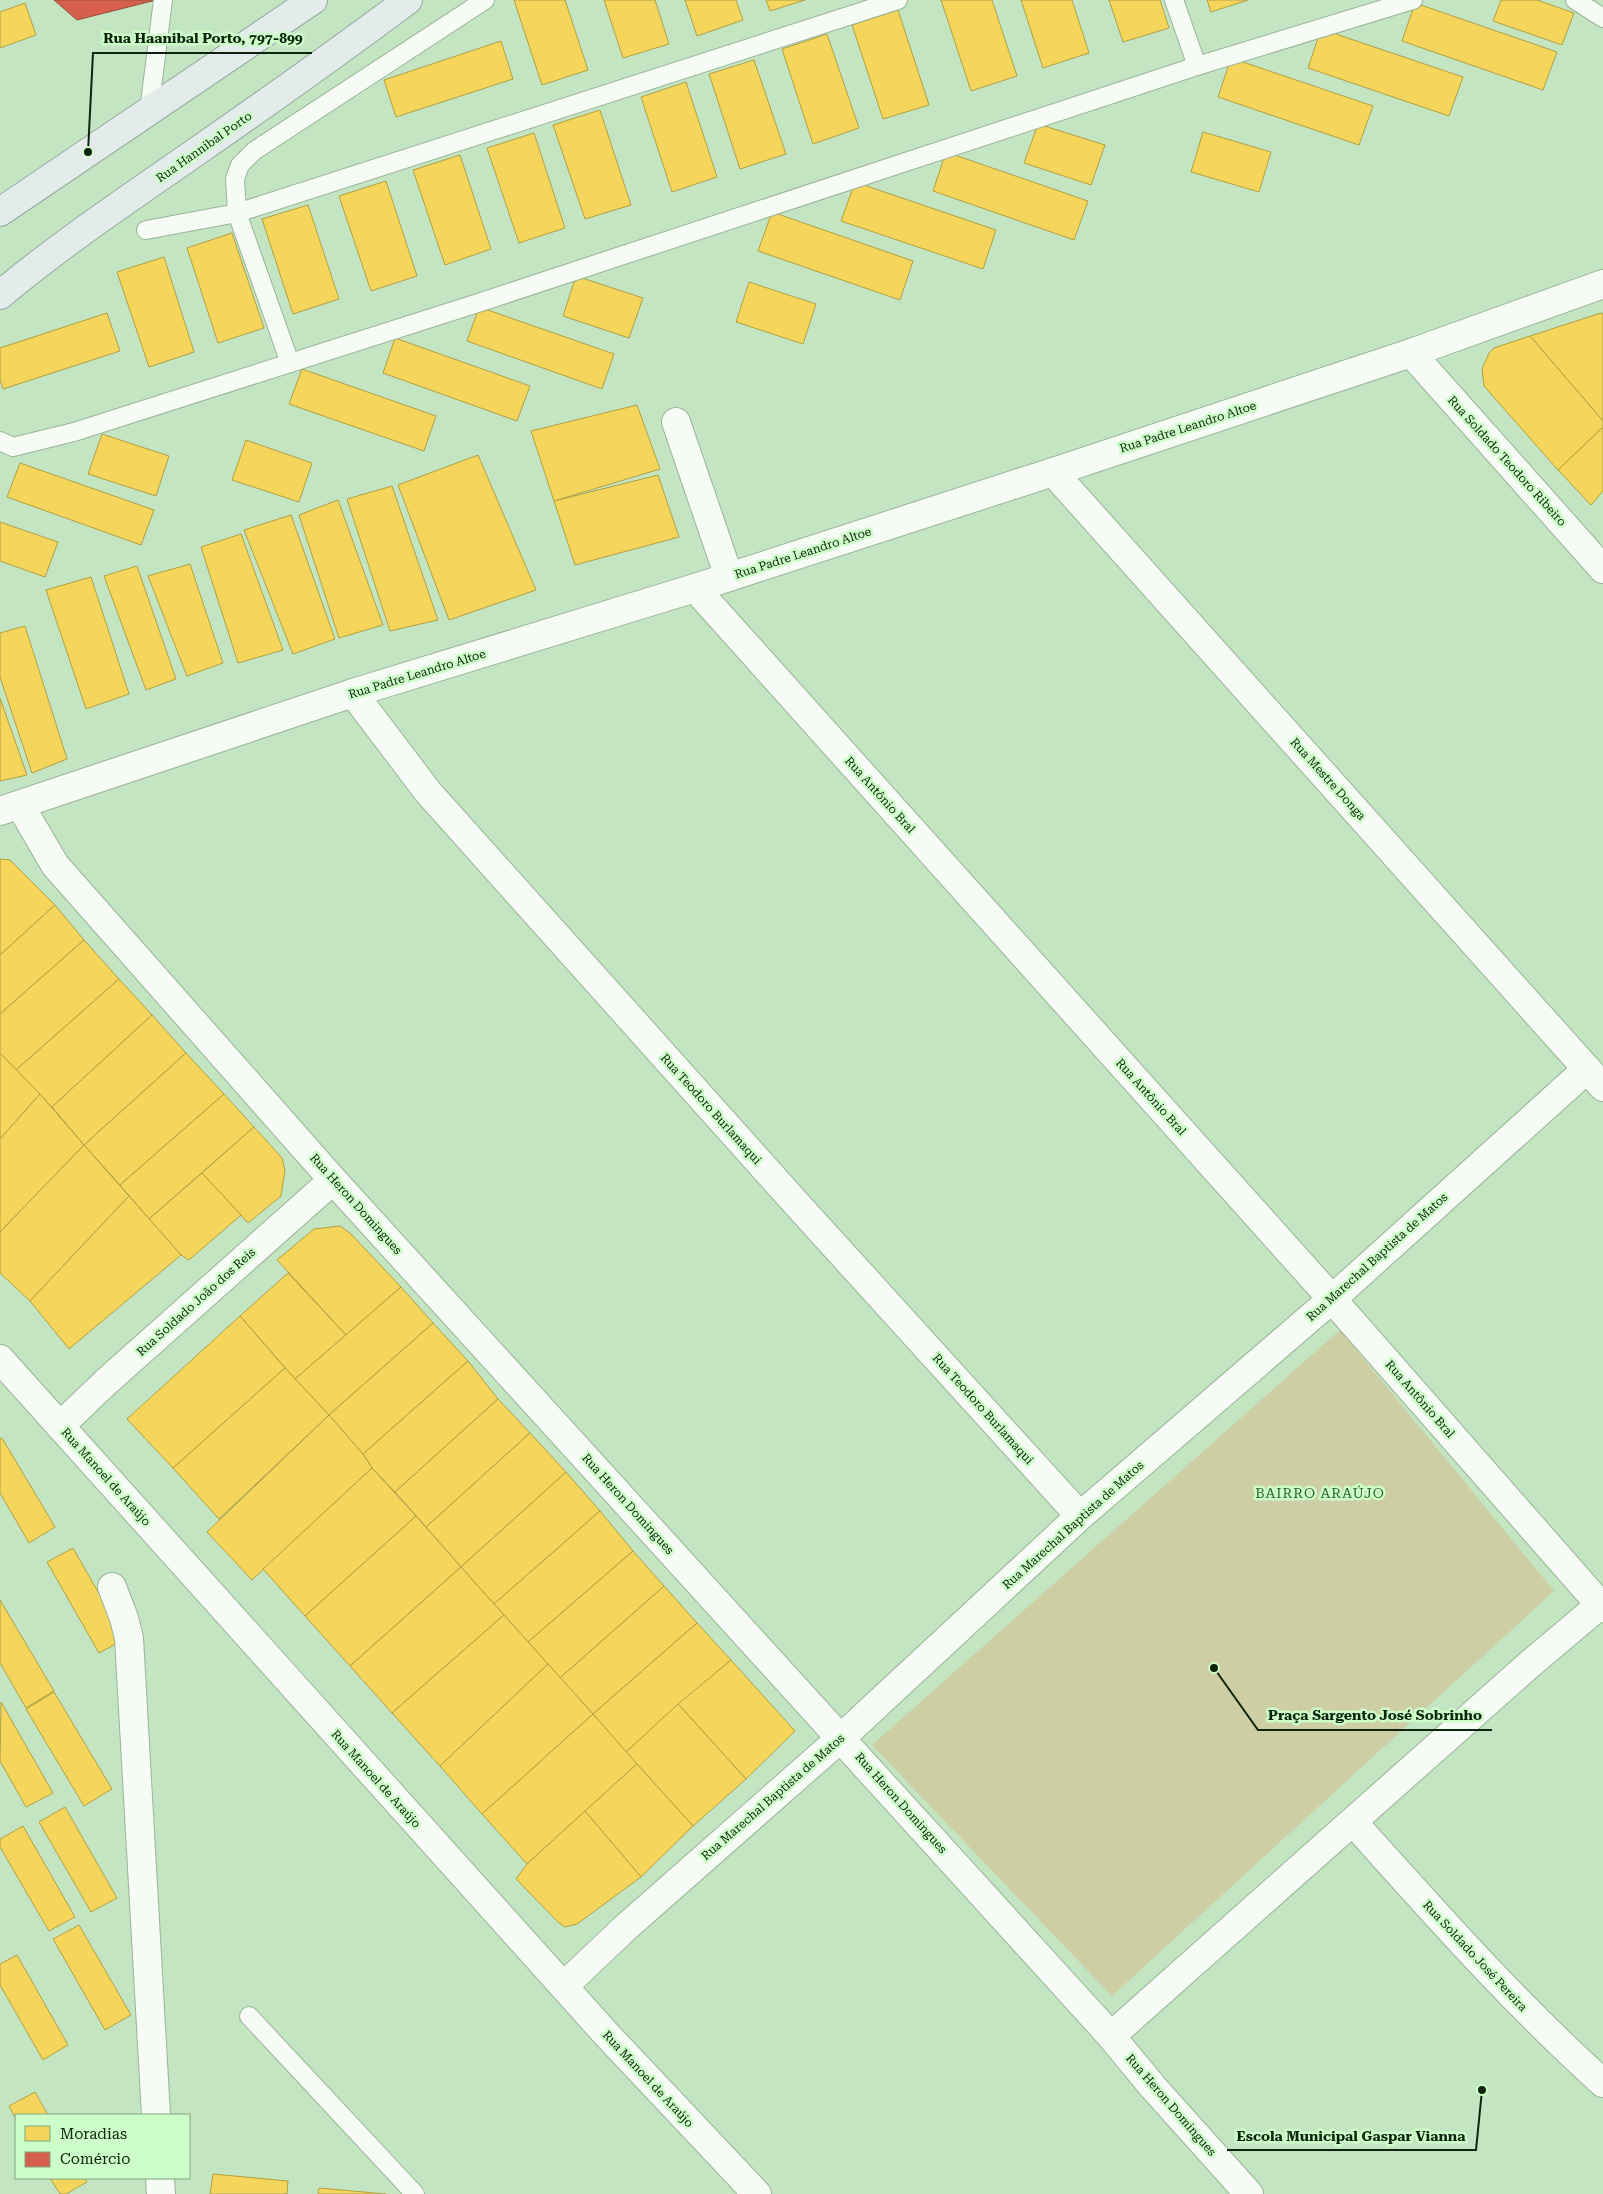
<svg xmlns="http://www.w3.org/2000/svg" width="1603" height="2194" font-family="'Roboto Serif',serif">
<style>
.green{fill:#cdcea4}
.homes{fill:#f6d55c;stroke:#b0a044}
.shops{fill:#d6604d;stroke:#994e39}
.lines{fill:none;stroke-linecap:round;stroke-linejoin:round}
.service-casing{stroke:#9ab498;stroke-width:20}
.minor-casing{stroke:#9ab498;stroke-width:30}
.tertiary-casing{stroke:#9ab498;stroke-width:30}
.primary-casing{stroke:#94a9a0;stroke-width:30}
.service{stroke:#f6fbf6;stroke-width:18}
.minor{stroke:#f6fbf6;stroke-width:28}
.tertiary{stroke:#f6fbf6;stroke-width:28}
.primary{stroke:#e3ebeb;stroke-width:28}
.labels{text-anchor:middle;stroke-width:5;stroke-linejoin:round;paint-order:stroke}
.street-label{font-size:12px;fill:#0c240b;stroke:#cdfdc8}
.neighbourhood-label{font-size:14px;letter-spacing:1px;fill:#2f662c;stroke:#cdfdc8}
.leader{fill:none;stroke:#0c240b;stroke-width:2}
.callout-dot{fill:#0c240b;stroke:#cdfdc8;stroke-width:2}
.callout-label{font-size:14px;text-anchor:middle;font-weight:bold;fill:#0c240b;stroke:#cdfdc8;stroke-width:5;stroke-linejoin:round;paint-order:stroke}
</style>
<rect width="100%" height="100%" fill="#c4e5c1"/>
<path class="green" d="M1340,1330L1554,1591L1112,1996L872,1745Z"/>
<g class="homes">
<path d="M514,0H565L588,70L542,85Z"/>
<path d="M604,0H655L669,44L623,58Z"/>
<path d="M685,0H736L743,20L697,36Z"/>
<path d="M766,0H805L770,11Z"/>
<path d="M941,0H992L1017,76L971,91Z"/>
<path d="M1021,0H1072L1089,53L1043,68Z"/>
<path d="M1109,0H1160L1169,28L1123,42Z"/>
<path d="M1207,0H1248L1211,12Z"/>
<path d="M1501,0H1537L1574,13L1562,45L1493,21Z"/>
<path d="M25,3L36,35L0,48V12Z"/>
<path d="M1415,3L1557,52L1543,90L1402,41Z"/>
<path d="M898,10L929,105L883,119L852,25Z"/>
<path d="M1321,29L1463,77L1449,116L1308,68Z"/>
<path d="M827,34L859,128L813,144L782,49Z"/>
<path d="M501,41L513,79L396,117L384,80Z"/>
<path d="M1231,58L1373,106L1359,145L1218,97Z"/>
<path d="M754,60L786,154L740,169L709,74Z"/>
<path d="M686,82L717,177L672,192L641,97Z"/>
<path d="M600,110L631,205L585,219L553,125Z"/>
<path d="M1038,124L1105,145L1091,185L1024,163Z"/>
<path d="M1203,132L1271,152L1259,192L1191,172Z"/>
<path d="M534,133L565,228L519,243L487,148Z"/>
<path d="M946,152L1088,201L1074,240L933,191Z"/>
<path d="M460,155L491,249L445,265L413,170Z"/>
<path d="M386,181L417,276L371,291L339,196Z"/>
<path d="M855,182L996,230L983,269L841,221Z"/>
<path d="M308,205L339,299L293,314L262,219Z"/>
<path d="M772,212L913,261L900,300L758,251Z"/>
<path d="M232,233L264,328L218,343L187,248Z"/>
<path d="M164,257L194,352L149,367L117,272Z"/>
<path d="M576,276L643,298L629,338L563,316Z"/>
<path d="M749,282L816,304L803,344L736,322Z"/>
<path d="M479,307L614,354L602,389L467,341Z"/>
<path d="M107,313L120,351L3,389L0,380V348Z"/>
<path d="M1601,313L1603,314V421L1530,336Z"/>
<path d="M1530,336L1603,421V427L1558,470L1484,386L1482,369L1489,353L1494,348Z"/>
<path d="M395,338L530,386L517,421L383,373Z"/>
<path d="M302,369L436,416L424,451L289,404Z"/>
<path d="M637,405L660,469L554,501L531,431Z"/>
<path d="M1603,427V491L1591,505L1558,470Z"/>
<path d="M102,434L169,456L156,496L88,474Z"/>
<path d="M246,440L312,463L299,502L232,480Z"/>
<path d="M478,455L536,590L449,620L398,485Z"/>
<path d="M20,463L154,510L141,545L7,497Z"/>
<path d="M658,475L679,537L575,565L554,501Z"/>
<path d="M392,486L438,620L390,631L347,499Z"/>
<path d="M338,500L383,625L339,638L299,515Z"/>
<path d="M291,515L335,639L293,654L244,530Z"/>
<path d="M0,522L58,542L45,577L0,561Z"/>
<path d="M241,534L283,650L238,663L201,547Z"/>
<path d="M190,564L223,663L187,676L148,576Z"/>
<path d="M137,566L176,679L146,690L104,576Z"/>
<path d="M91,577L129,694L86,709L46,590Z"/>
<path d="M25,626L67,759L32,773L0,677V633Z"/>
<path d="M0,698L27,775L0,781Z"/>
<path d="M0,859L10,860L55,905L0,955Z"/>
<path d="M55,905L84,940L0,1014V955Z"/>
<path d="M84,940L119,979L16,1070L0,1053V1014Z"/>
<path d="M119,979L152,1015L52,1107L16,1070Z"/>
<path d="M152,1015L186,1053L84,1145L52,1107Z"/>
<path d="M0,1053L40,1094L0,1139Z"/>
<path d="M186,1053L224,1094L120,1185L84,1145Z"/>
<path d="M40,1094L84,1145L0,1232V1139Z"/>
<path d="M224,1094L254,1127L149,1219L120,1185Z"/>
<path d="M254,1127L282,1158L285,1170L281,1196L248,1223L202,1173Z"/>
<path d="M84,1145L129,1196L30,1301L0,1273V1232Z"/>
<path d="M202,1173L241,1215L189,1260L181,1255L149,1219Z"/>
<path d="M129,1196L181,1255L69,1349L30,1301Z"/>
<path d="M340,1226L350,1233L401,1287L346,1335L277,1260L314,1229Z"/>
<path d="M288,1273L346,1335L295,1379L240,1316Z"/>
<path d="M401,1287L433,1323L329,1415L295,1379Z"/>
<path d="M240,1316L285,1368L173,1468L127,1419Z"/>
<path d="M433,1323L468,1361L363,1454L329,1415Z"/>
<path d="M468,1361L498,1399L395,1492L372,1468L363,1454Z"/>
<path d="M285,1368L329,1415L219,1519L173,1468Z"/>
<path d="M498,1399L530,1433L426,1527L395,1492Z"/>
<path d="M329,1415L363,1454L372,1468L252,1580L207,1532Z"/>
<path d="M530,1433L566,1472L461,1567L426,1527Z"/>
<path d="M2,1438L55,1527L29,1543L0,1493V1439Z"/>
<path d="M372,1468L416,1516L305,1616L263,1569Z"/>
<path d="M566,1472L600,1511L494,1604L461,1567Z"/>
<path d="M600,1511L633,1551L528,1642L494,1604Z"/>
<path d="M416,1516L461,1567L350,1666L305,1616Z"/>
<path d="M73,1548L125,1639L99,1653L47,1562Z"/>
<path d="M633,1551L664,1586L560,1678L528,1642Z"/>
<path d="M461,1567L504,1615L392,1713L350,1666Z"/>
<path d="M664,1586L697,1623L593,1714L560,1678Z"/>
<path d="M0,1600L54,1691L26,1708L0,1663Z"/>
<path d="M504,1615L548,1664L440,1766L392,1713Z"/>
<path d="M697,1623L731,1660L626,1752L593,1714Z"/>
<path d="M731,1660L795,1731L746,1779L678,1704Z"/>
<path d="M548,1664L593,1714L482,1814L440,1766Z"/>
<path d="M54,1692L112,1789L84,1806L26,1709Z"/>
<path d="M1,1702L53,1793L26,1807L0,1761Z"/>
<path d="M678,1704L746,1779L693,1826L626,1752Z"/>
<path d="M593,1714L637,1764L527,1864L482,1814Z"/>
<path d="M637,1764L693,1826L641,1877L585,1811Z"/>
<path d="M65,1807L117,1898L91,1912L39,1822Z"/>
<path d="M585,1811L641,1877L577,1924L565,1927L559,1923L516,1879L527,1864Z"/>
<path d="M23,1826L75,1917L49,1931L0,1847V1839Z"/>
<path d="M79,1925L131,2015L105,2030L53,1939Z"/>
<path d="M17,1955L68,2045L43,2060L0,1985V1964Z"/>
<path d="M35,2092L48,2115H16V2119L9,2106Z"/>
<path d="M213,2174L288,2181L287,2194H210Z"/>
<path d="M50,2178H84L87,2182L66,2194H60Z"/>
<path d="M319,2188L386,2194H318Z"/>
</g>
<path class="shops" d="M54,0H156L77,20Z"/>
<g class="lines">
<g class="service-casing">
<g id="service">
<path d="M485,0L254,151L240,165L235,179L237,213L898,0"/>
<path d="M1174,0L1197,66"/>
<path d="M1575,0L1603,18"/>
<path d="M149,111L163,0"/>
<path d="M146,230L237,213L290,363"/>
<path d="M0,441L13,447L74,432L478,303L1197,66L1413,0"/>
<path d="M249,2016L415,2194"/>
</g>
</g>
<g class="minor-casing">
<g id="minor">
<path d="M1411,353L1603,569"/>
<path d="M676,422L729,577"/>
<path d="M1053,472L1603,1087"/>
<path d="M695,588L1332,1299L1603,1608"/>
<path d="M353,693L428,792L794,1201L1080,1516"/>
<path d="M20,805L55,865L333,1180L1111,2036L1153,2087L1249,2194"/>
<path d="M0,811L353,693L695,588L1053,472L1411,353L1603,284"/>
<path d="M60,1426L106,1382L333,1180"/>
<path d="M112,1587L124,1618L129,1638L156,2115"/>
<path d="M1353,1822C1434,1912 1513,2002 1603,2083"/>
<path d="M564,1986L625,1928L842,1737L1080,1516L1332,1299L1587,1069"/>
<path d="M1111,2036L1530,1664L1600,1605"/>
<path d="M160,2178L161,2194"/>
</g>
</g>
<g class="tertiary-casing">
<path id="tertiary" d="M0,1359L608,2036L757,2194"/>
</g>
<g class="primary-casing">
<g id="primary">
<path d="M0,212L313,0"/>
<path d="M0,295C61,244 127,200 193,154C265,104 337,53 408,0"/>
</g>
</g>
<use href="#service" class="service"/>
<use href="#minor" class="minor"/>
<use href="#tertiary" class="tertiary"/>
<use href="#primary" class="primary"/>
</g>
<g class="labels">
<g class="street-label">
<text transform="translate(204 147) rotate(-35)" y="4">Rua Hannibal Porto</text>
<text transform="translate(1188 427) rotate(-18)" y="4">Rua Padre Leandro Altoe</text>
<text transform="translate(1507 461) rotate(48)" y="4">Rua Soldado Teodoro Ribeiro</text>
<text transform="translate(803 553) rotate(-18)" y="4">Rua Padre Leandro Altoe</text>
<text transform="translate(417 674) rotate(-17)" y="4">Rua Padre Leandro Altoe</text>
<text transform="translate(1328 779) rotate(48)" y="4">Rua Mestre Donga</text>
<text transform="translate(880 795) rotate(48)" y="4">Rua Antônio Bral</text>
<text transform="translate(1151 1097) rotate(48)" y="4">Rua Antônio Bral</text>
<text transform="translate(711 1109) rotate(48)" y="4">Rua Teodoro Burlamaqui</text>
<text transform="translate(356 1204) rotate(48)" y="4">Rua Heron Domingues</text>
<text transform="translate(1377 1257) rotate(-42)" y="4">Rua Marechal Baptista de Matos</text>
<text transform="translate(196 1302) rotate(-42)" y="4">Rua Soldado João dos Reis</text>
<text transform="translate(1420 1399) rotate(49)" y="4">Rua Antônio Bral</text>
<text transform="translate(983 1409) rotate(48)" y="4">Rua Teodoro Burlamaqui</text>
<text transform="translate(106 1477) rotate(48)" y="4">Rua Manoel de Araújo</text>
<text transform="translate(628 1504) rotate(48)" y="4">Rua Heron Domingues</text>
<text transform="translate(1073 1525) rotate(-42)" y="4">Rua Marechal Baptista de Matos</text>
<text transform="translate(376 1779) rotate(48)" y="4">Rua Manoel de Araújo</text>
<text transform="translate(773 1797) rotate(-41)" y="4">Rua Marechal Baptista de Matos</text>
<text transform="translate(901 1803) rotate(48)" y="4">Rua Heron Domingues</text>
<text transform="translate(1475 1956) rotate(47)" y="4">Rua Soldado José Pereira</text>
<text transform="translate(648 2079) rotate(47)" y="4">Rua Manoel de Araújo</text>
<text transform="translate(1171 2105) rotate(49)" y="4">Rua Heron Domingues</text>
</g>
<g class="neighbourhood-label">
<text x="1320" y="1498">BAIRRO ARAÚJO</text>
</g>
</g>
<path class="leader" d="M88 152L93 53H312M1214 1668L1258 1730H1492M1482 2090L1476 2150H1227"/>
<g class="callout-dot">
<circle cx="88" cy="152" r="5"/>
<circle cx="1214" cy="1668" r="5"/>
<circle cx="1482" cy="2090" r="5"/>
</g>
<g class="callout-label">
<text x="203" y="43">Rua Haanibal Porto, 797-899</text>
<text x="1375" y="1720">Praça Sargento José Sobrinho</text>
<text x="1351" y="2141">Escola Municipal Gaspar Vianna</text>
</g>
<rect x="15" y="2114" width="175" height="65" fill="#cdfdc8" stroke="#80a67c"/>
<rect x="25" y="2126" width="25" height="15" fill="#f6d55c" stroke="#80a67c"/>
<text x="60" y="2139" font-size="15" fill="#0c240b">Moradias</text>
<rect x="25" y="2152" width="25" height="15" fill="#d6604d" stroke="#80a67c"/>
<text x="60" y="2164" font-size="15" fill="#0c240b">Comércio</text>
</svg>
